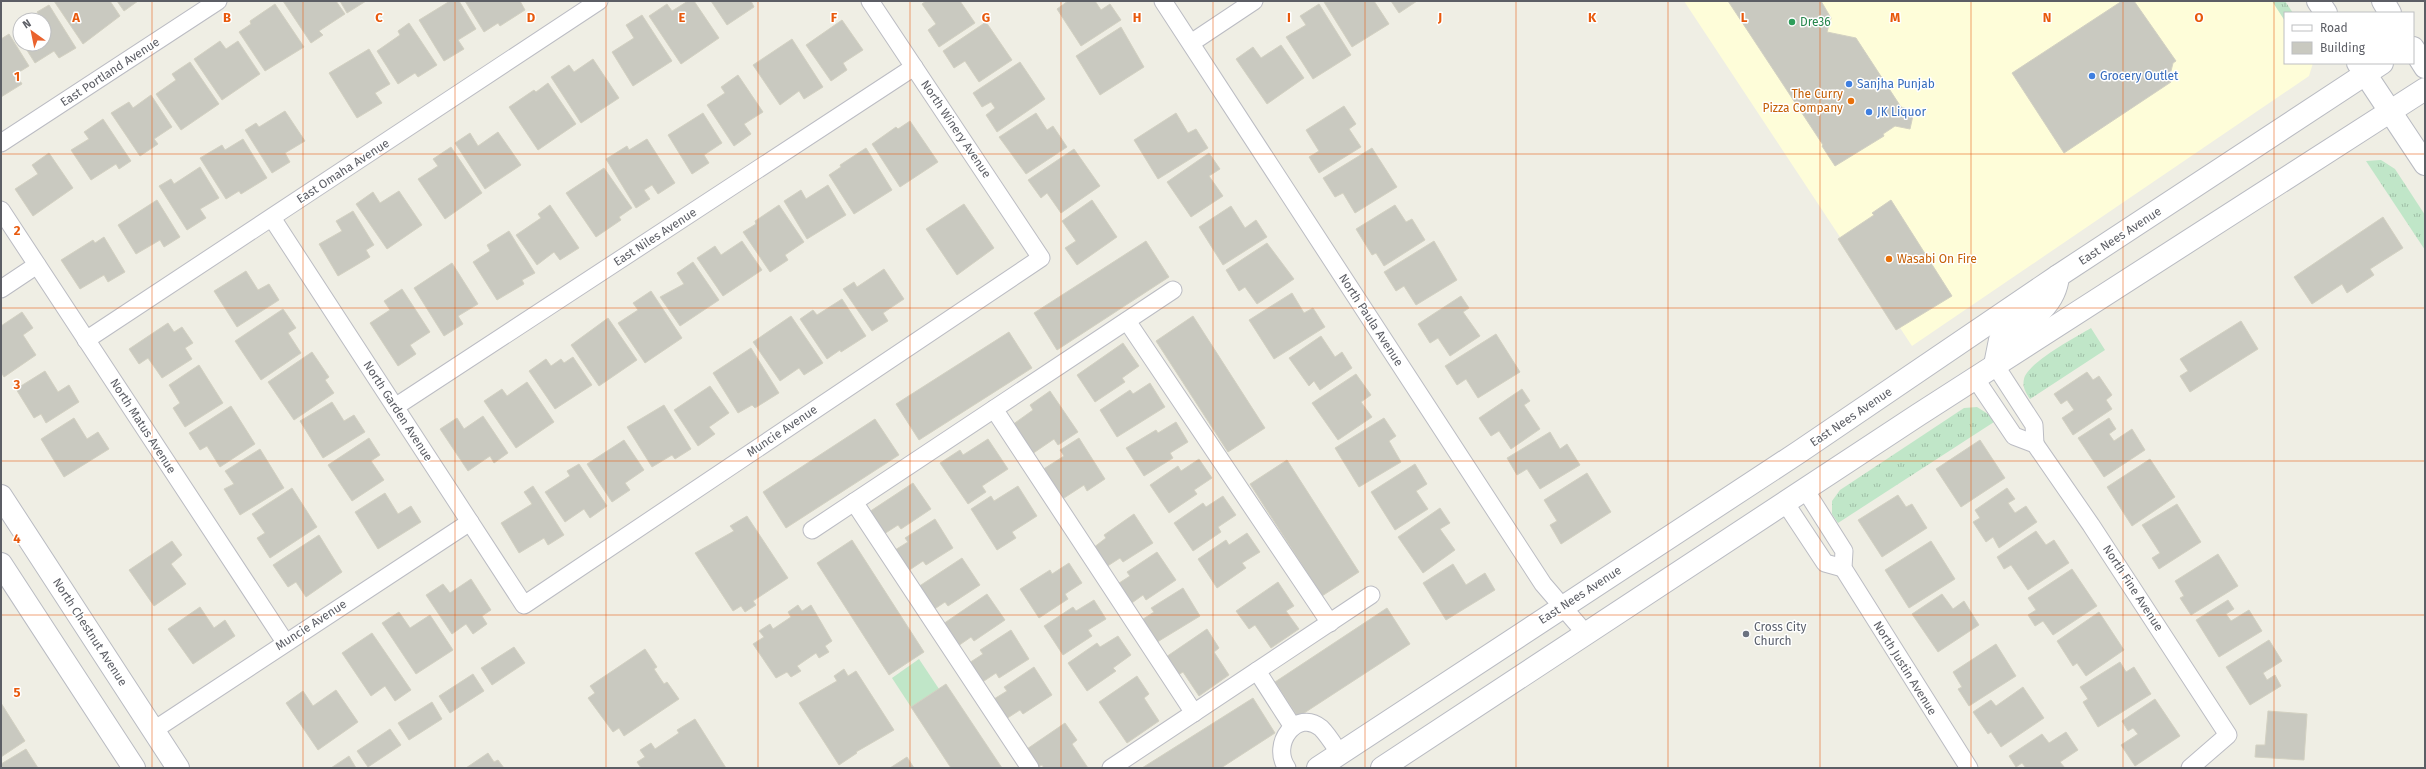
<svg xmlns="http://www.w3.org/2000/svg" width="2426" height="769" font-family="'Fira Sans',sans-serif">
<style>
.commercial{fill:#fefdd9}
.grass{fill:url(#grass-tufts)}
.pitch{fill:#c0e6c8}
.building{fill:#c9c9c0;stroke:#d3d1c2}
.lines{fill:none;stroke-linecap:round;stroke-linejoin:round}
.minor-casing{stroke:#bbbcc3;stroke-width:19}
.secondary-casing{stroke:#b9bbc2;stroke-width:24}
.minor{stroke:#fff;stroke-width:17}
.secondary{stroke:#fff;stroke-width:22}
.grid{fill:none;stroke:#e8590c;stroke-width:1;stroke-opacity:0.55}
.leisure-dot{fill:#2e9e5b;stroke:#fff;stroke-width:1.5}
.shop-dot{fill:#3f7fe0;stroke:#fff;stroke-width:1.5}
.food-dot{fill:#e8710a;stroke:#fff;stroke-width:1.5}
.worship-dot{fill:#6b7280;stroke:#fff;stroke-width:1.5}
.labels{text-anchor:middle;stroke-width:3;stroke-linejoin:round;paint-order:stroke}
.leisure-label{font-size:12px;fill:#27864d;stroke:#fff;text-anchor:start}
.street-label{font-size:12px;fill:#5c5e65;stroke:#fff}
.shop-label{font-size:12px;fill:#366cbe;stroke:#fff;text-anchor:start}
.food-label{font-size:12px;fill:#c56008;stroke:#fff;text-anchor:end}
.worship-label{font-size:12px;fill:#5b616d;stroke:#fff;text-anchor:start}
.grid-label{font-size:13px;text-anchor:middle;font-weight:bold;fill:#e8590c;stroke:#fff;stroke-width:3;stroke-linejoin:round;paint-order:stroke}
</style>
<defs>
<pattern id="grass-tufts" width="24" height="20" patternUnits="userSpaceOnUse"><rect width="24" height="20" fill="#c0e6c8"/><path d="M3 7l-1-3M5 7V3M7 7l1-3M15 17l-1-3M17 17v-4M19 17l1-3" fill="none" stroke="#9fbea6"/></pattern>
</defs>
<rect width="100%" height="100%" fill="#efeee4"/>
<path class="commercial" d="M1684,1H2272L2285,21V63H2313L2309,76L1912,346Z"/>
<g class="grass">
<path d="M2272,1H2285L2293,13H2285V21Z"/>
<path d="M2381,160L2395,169L2425,215V250L2366,161Z"/>
<path d="M2091,328L2105,350L2030,399C2026,393 2022,387 2024,379C2027,363 2076,337 2091,328Z"/>
<path d="M1977,407L1988,414L1994,422L1838,523L1832,514V501L1840,490L1964,408Z"/>
</g>
<path class="pitch" d="M919,659L939,689L911,707L892,678Z"/>
<g class="building">
<path d="M54,1H110L120,16L83,44Z"/>
<path d="M117,1H138L124,11Z"/>
<path d="M283,1H336L345,14L319,31L323,35L311,43Z"/>
<path d="M340,1H366L347,13Z"/>
<path d="M450,1H459L476,29L458,40L464,49L444,61L419,20Z"/>
<path d="M465,1H520L525,10L500,26L498,23L484,32Z"/>
<path d="M688,1H694L719,38L681,64L649,16L667,4L672,11Z"/>
<path d="M711,1H751L754,7L727,25Z"/>
<path d="M926,1H960L975,23L939,47L928,30L936,24L922,4Z"/>
<path d="M1068,1H1095L1101,10L1110,4L1121,20L1081,46L1057,9Z"/>
<path d="M1374,1L1389,24L1352,47L1324,2Z"/>
<path d="M1391,1H1417L1399,13Z"/>
<path d="M1728,1H1821L1831,18L1827,32L1856,38L1901,107L1914,111L1910,129L1895,126L1883,134L1884,136L1835,166L1822,146L1823,145Z"/>
<path d="M2122,1H2134L2176,61L2173,63L2169,79L2171,82L2064,153L2012,73Z"/>
<path d="M275,4L304,47L265,71L239,32L251,24L250,21Z"/>
<path d="M1319,4L1351,55L1313,79L1286,37L1306,25L1300,16Z"/>
<path d="M49,5L76,48L59,58L54,51L35,63L23,44H44V20H35L40,17L37,12Z"/>
<path d="M642,15L672,61L633,86L612,52L634,38L626,25Z"/>
<path d="M842,20L863,50L843,63L847,70L831,81L806,45Z"/>
<path d="M986,22L1012,60L979,82L965,61L954,68L943,51Z"/>
<path d="M409,23L437,65L418,77L415,73L398,84L377,51L400,35L398,31Z"/>
<path d="M1121,27L1144,67L1100,95L1076,56Z"/>
<path d="M9,34L29,66L16,74L22,84L1,97V39Z"/>
<path d="M792,39L823,87L804,99L799,91L780,105L753,65Z"/>
<path d="M220,41L226,49L238,41L260,74L222,100L194,59Z"/>
<path d="M1281,45L1304,78L1267,104L1236,59L1253,47L1261,58Z"/>
<path d="M369,49L390,84L375,93L382,103L357,118L329,73Z"/>
<path d="M593,59L619,98L581,123L551,77L569,65L574,72Z"/>
<path d="M190,62L219,104L181,130L156,94L176,80L172,74Z"/>
<path d="M1020,62L1045,99L997,132L986,115L995,108L991,102L982,107L973,93Z"/>
<path d="M738,75L763,112L744,124L751,134L734,146L707,105L725,93L721,87Z"/>
<path d="M548,83L576,124L538,150L509,107L534,90L536,92Z"/>
<path d="M151,95L172,127L154,139L158,144L140,156L111,113L129,102L133,108Z"/>
<path d="M1344,106L1356,124L1349,129L1361,147L1319,173L1309,157L1319,151L1306,130Z"/>
<path d="M285,111L305,141L285,153L290,162L272,173L245,130L256,123L259,127Z"/>
<path d="M703,113L722,143L704,155L709,163L692,174L668,135Z"/>
<path d="M1036,113L1047,130L1053,126L1067,147L1026,174L999,137Z"/>
<path d="M1176,113L1188,133L1196,129L1208,148L1158,179L1134,140Z"/>
<path d="M103,119L131,161L119,169L116,164L91,180L71,150L89,139L84,132Z"/>
<path d="M910,121L938,162L900,187L872,144L896,127L898,129Z"/>
<path d="M498,132L521,165L485,189L455,143L470,133L478,146Z"/>
<path d="M243,139L267,178L241,194L239,191L226,199L200,158L222,145L225,150Z"/>
<path d="M647,139L675,183L658,194L652,185L644,190L650,199L636,208L606,159L627,146L629,150Z"/>
<path d="M451,147L482,193L445,219L418,179L438,166L433,159Z"/>
<path d="M866,148L892,190L854,214L829,175L841,167L840,165Z"/>
<path d="M1372,148L1397,187L1355,213L1343,193L1335,197L1323,178Z"/>
<path d="M1074,149L1100,186L1061,213L1047,193L1041,198L1028,180Z"/>
<path d="M49,153L73,188L33,216L15,189L38,174L32,165Z"/>
<path d="M1209,153L1220,169L1209,176L1223,196L1191,217L1167,182Z"/>
<path d="M200,167L219,198L200,209L206,218L187,230L159,186L171,179L174,184Z"/>
<path d="M604,168L632,208L619,217L621,220L596,237L566,193Z"/>
<path d="M828,185L846,215L807,239L784,201L801,190L806,199Z"/>
<path d="M399,191L422,225L387,249L356,204L373,192L380,203Z"/>
<path d="M157,200L180,237L164,247L160,240L136,254L118,225Z"/>
<path d="M1092,200L1117,237L1077,265L1065,248L1076,241L1062,221Z"/>
<path d="M1891,200L1952,296L1896,330L1838,239L1874,215L1872,213Z"/>
<path d="M964,204L994,248L957,275L926,229Z"/>
<path d="M550,205L579,248L560,260L554,252L537,265L516,235L541,218L538,214Z"/>
<path d="M779,205L804,242L785,255L788,260L770,272L743,232L756,224L755,221Z"/>
<path d="M1395,205L1406,222L1412,219L1425,240L1384,266L1376,253L1372,255L1356,229Z"/>
<path d="M1231,206L1245,228L1256,220L1267,237L1223,265L1199,227Z"/>
<path d="M353,211L374,245L366,250L370,257L338,276L319,244L342,231L336,221Z"/>
<path d="M2383,217L2403,248L2370,269L2374,275L2347,293L2342,284L2312,304L2294,277Z"/>
<path d="M509,231L535,273L522,280L524,284L497,300L473,262L490,251L487,245Z"/>
<path d="M104,237L125,272L108,282L104,275L80,289L61,260L93,240L95,243Z"/>
<path d="M742,241L762,270L723,296L697,258L715,246L721,255Z"/>
<path d="M1146,241L1169,277L1057,350L1034,313Z"/>
<path d="M1434,241L1457,280L1416,305L1404,286L1396,291L1384,272Z"/>
<path d="M1267,243L1294,279L1257,304L1245,287L1239,291L1226,270Z"/>
<path d="M693,262L719,300L680,326L660,297L684,284L677,273Z"/>
<path d="M452,263L478,304L458,316L463,324L444,336L414,288Z"/>
<path d="M884,269L904,299L883,313L888,321L872,331L843,289L854,282L857,287Z"/>
<path d="M246,271L258,290L269,284L279,300L237,327L214,291Z"/>
<path d="M402,289L430,332L410,345L416,354L398,366L370,323L390,310L384,301Z"/>
<path d="M651,291L682,338L645,363L618,323L638,310L633,303Z"/>
<path d="M1292,293L1304,313L1313,308L1325,327L1274,359L1249,320Z"/>
<path d="M1461,296L1469,308L1463,312L1480,336L1450,356L1438,338L1430,343L1418,324Z"/>
<path d="M842,299L866,336L841,352L840,350L827,359L800,319L813,310L817,315Z"/>
<path d="M283,309L296,328L288,333L301,353L261,380L235,341Z"/>
<path d="M22,312L33,328L23,335L36,355L4,377L1,372V326Z"/>
<path d="M791,316L823,363L804,375L799,368L780,381L753,342Z"/>
<path d="M1193,316L1265,428L1228,452L1156,341Z"/>
<path d="M608,318L637,360L599,386L571,345Z"/>
<path d="M2241,321L2258,349L2190,392L2180,376L2188,371L2180,359Z"/>
<path d="M168,323L174,332L182,327L193,343L185,348L192,359L162,378L148,358L139,364L129,349Z"/>
<path d="M1009,332L1032,368L919,440L896,404Z"/>
<path d="M1496,334L1520,372L1478,398L1466,379L1457,385L1445,366Z"/>
<path d="M1321,336L1335,357L1342,352L1352,368L1320,390L1314,381L1309,386L1289,358Z"/>
<path d="M1123,343L1139,366L1122,378L1125,382L1095,402L1077,375Z"/>
<path d="M751,348L779,393L755,408L752,405L738,413L713,373Z"/>
<path d="M312,352L329,377L325,380L334,393L294,420L268,382Z"/>
<path d="M573,357L592,385L555,409L529,371L546,359L551,366L561,359L564,363Z"/>
<path d="M199,365L223,403L185,427L173,408L180,403L169,385Z"/>
<path d="M45,371L58,392L69,385L79,402L46,423L41,414L34,418L16,389Z"/>
<path d="M2087,372L2093,380L2099,376L2112,395L2106,400L2112,409L2073,435L2062,418L2074,410L2067,400L2061,404L2054,394Z"/>
<path d="M1356,374L1371,395L1361,402L1372,417L1338,440L1312,403Z"/>
<path d="M527,382L554,422L516,448L484,401L502,389L507,396Z"/>
<path d="M1150,383L1165,407L1117,437L1100,410L1130,390L1133,394Z"/>
<path d="M710,386L729,413L709,427L715,434L698,446L674,410Z"/>
<path d="M1522,389L1530,401L1524,405L1540,429L1511,449L1499,431L1491,436L1479,418Z"/>
<path d="M1050,391L1078,432L1058,445L1054,439L1032,454L1012,425L1033,410L1030,405Z"/>
<path d="M332,402L344,421L354,415L365,432L323,458L300,421Z"/>
<path d="M664,405L691,449L675,459L672,455L652,467L627,427Z"/>
<path d="M231,406L255,444L220,467L207,446L200,450L189,433Z"/>
<path d="M483,416L508,453L494,463L490,456L468,471L440,429L457,418L464,429Z"/>
<path d="M74,418L87,439L98,432L109,449L64,477L41,439Z"/>
<path d="M1384,418L1396,436L1389,441L1401,462L1359,487L1335,448Z"/>
<path d="M2109,418L2116,429L2109,434L2114,441L2132,429L2145,450L2104,477L2078,438Z"/>
<path d="M875,419L899,455L786,528L763,492Z"/>
<path d="M1176,422L1188,442L1170,453L1173,458L1144,476L1126,448L1156,430L1158,433Z"/>
<path d="M1550,432L1560,449L1567,444L1580,465L1540,489L1527,469L1517,475L1507,458Z"/>
<path d="M369,438L380,455L371,461L384,480L352,501L328,465Z"/>
<path d="M1079,438L1105,479L1087,491L1084,485L1061,500L1042,470L1064,456L1060,450Z"/>
<path d="M988,439L1008,469L982,486L986,492L968,504L940,463L960,450L963,455Z"/>
<path d="M624,440L644,470L625,483L630,490L612,502L587,464Z"/>
<path d="M1980,440L2005,478L1961,507L1936,469Z"/>
<path d="M260,449L284,488L240,515L224,489L234,484L225,471Z"/>
<path d="M1199,459L1212,478L1194,490L1197,494L1169,513L1150,485L1178,466L1181,471Z"/>
<path d="M2150,459L2175,497L2132,526L2107,487Z"/>
<path d="M1287,460L1359,572L1322,596L1250,484Z"/>
<path d="M579,464L607,506L590,518L584,509L565,522L545,492L570,476L567,471Z"/>
<path d="M1415,464L1427,484L1416,491L1428,509L1395,530L1371,492Z"/>
<path d="M1587,473L1611,512L1561,544L1550,525L1557,521L1544,500Z"/>
<path d="M913,483L931,509L901,529L898,525L884,534L869,512Z"/>
<path d="M533,486L564,535L548,545L544,538L519,553L501,523L532,504L524,492Z"/>
<path d="M1018,486L1037,516L1012,532L1016,538L997,550L971,509L991,496L994,501Z"/>
<path d="M292,488L317,527L270,558L257,538L265,533L252,514Z"/>
<path d="M2007,488L2015,499L2008,503L2015,513L2026,506L2037,522L1999,548L1993,537L1986,542L1973,522L1980,518L1975,510Z"/>
<path d="M385,493L398,514L411,506L421,522L378,549L355,512Z"/>
<path d="M1898,495L1906,507L1912,504L1927,528L1882,557L1858,520Z"/>
<path d="M1223,496L1236,515L1218,527L1221,532L1193,551L1174,523L1203,503L1206,507Z"/>
<path d="M2177,504L2201,542L2159,569L2152,558L2160,553L2142,525Z"/>
<path d="M1440,508L1450,523L1440,529L1455,550L1423,573L1398,537Z"/>
<path d="M1134,514L1153,543L1123,562L1120,558L1106,567L1093,548L1106,538L1104,535Z"/>
<path d="M747,516L788,578L753,601L756,605L745,612L741,606L733,611L695,553L734,531L730,526Z"/>
<path d="M935,519L953,548L926,565L923,561L908,571L895,550L908,542L905,538Z"/>
<path d="M2036,531L2046,545L2054,540L2069,563L2028,590L2011,565L2004,569L1997,557Z"/>
<path d="M1247,533L1260,552L1242,563L1246,568L1217,588L1198,559L1226,540L1229,545Z"/>
<path d="M319,535L342,572L306,597L296,582L288,587L273,565Z"/>
<path d="M852,540L924,652L889,675L817,563Z"/>
<path d="M172,541L182,555L171,564L186,584L154,606L129,570Z"/>
<path d="M1931,541L1955,579L1909,608L1885,570Z"/>
<path d="M1157,552L1176,580L1146,600L1143,595L1129,605L1116,585L1130,576L1127,572Z"/>
<path d="M2218,554L2238,586L2191,615L2180,598L2184,596L2175,581Z"/>
<path d="M962,558L980,585L948,606L945,602L933,610L918,587Z"/>
<path d="M1069,563L1082,583L1065,594L1068,599L1039,618L1020,589L1050,570L1052,574Z"/>
<path d="M1453,564L1466,585L1485,573L1495,590L1446,620L1423,583Z"/>
<path d="M2072,569L2097,606L2053,635L2043,621L2035,626L2028,615L2036,610L2028,598Z"/>
<path d="M471,579L491,610L482,616L487,624L473,634L466,624L452,634L426,595L443,584L450,593Z"/>
<path d="M1278,582L1294,606L1286,611L1299,629L1271,648L1255,625L1249,629L1236,611Z"/>
<path d="M1183,588L1200,616L1154,644L1140,621L1154,612L1151,608Z"/>
<path d="M987,594L1005,620L974,641L971,637L958,646L943,624Z"/>
<path d="M1942,594L1953,609L1964,601L1979,625L1938,652L1912,614Z"/>
<path d="M1094,600L1106,619L1088,630L1092,636L1063,655L1044,626L1073,607L1076,611Z"/>
<path d="M2228,600L2234,609L2226,614L2231,621L2249,610L2262,631L2219,657L2196,620Z"/>
<path d="M798,605L802,611L811,605L832,641L825,646L829,652L819,658L816,653L797,666L801,671L791,677L787,672L776,678L753,644L764,637L759,631L770,624L773,629L791,617L788,612Z"/>
<path d="M200,607L214,628L225,620L235,636L193,664L168,629Z"/>
<path d="M1387,608L1410,644L1298,717L1275,682Z"/>
<path d="M399,612L410,628L430,615L453,650L416,674L382,623Z"/>
<path d="M2099,612L2124,650L2086,676L2077,663L2073,666L2057,641Z"/>
<path d="M1207,629L1219,648L1214,652L1229,675L1199,696L1183,672L1178,675L1166,657Z"/>
<path d="M1011,630L1029,659L999,678L996,673L981,683L969,663L983,654L980,650Z"/>
<path d="M372,633L411,690L395,701L385,686L371,696L342,653Z"/>
<path d="M1118,636L1131,655L1113,668L1116,671L1087,691L1068,663L1097,643L1100,647Z"/>
<path d="M2269,640L2282,661L2263,673L2267,680L2275,675L2281,686L2250,705L2226,667Z"/>
<path d="M1996,644L2016,676L1969,706L1958,689L1962,687L1953,672Z"/>
<path d="M514,647L525,663L492,685L481,668Z"/>
<path d="M645,649L657,667L654,669L664,684L667,682L679,699L624,736L619,728L613,732L588,698L595,693L590,686Z"/>
<path d="M2120,662L2126,672L2134,667L2151,694L2098,727L2083,702L2088,699L2080,687Z"/>
<path d="M1034,667L1052,695L1023,714L1020,710L1006,719L994,699L1007,691L1004,687Z"/>
<path d="M844,669L848,676L856,671L894,730L856,752L857,753L839,765L799,703L837,681L834,676Z"/>
<path d="M473,674L484,691L450,713L439,696Z"/>
<path d="M1137,676L1149,694L1144,698L1159,721L1127,743L1099,702Z"/>
<path d="M946,684L1002,768H951L911,707Z"/>
<path d="M2023,687L2044,718L2001,747L1991,732L1988,734L1973,712L1991,700L1996,706Z"/>
<path d="M336,690L358,722L318,750L286,703L303,691L313,706Z"/>
<path d="M1253,698L1275,733L1221,768H1142Z"/>
<path d="M2155,699L2180,736L2135,766L2121,745L2138,734L2133,728L2128,731L2122,721Z"/>
<path d="M432,702L442,719L409,740L398,723Z"/>
<path d="M1,703L25,741L1,757Z"/>
<path d="M2268,711L2307,714L2304,760L2255,757L2256,745H2265Z"/>
<path d="M695,719L726,768H641L637,762L645,757L640,750L651,743L655,749L679,733L677,730Z"/>
<path d="M1065,723L1077,740L1072,744L1088,768H1044L1042,765L1036,768L1024,751Z"/>
<path d="M390,729L401,745L368,767L357,751Z"/>
<path d="M2066,732L2078,750L2060,762L2065,768H2026L2022,763L2016,767L2009,756L2042,734L2049,743Z"/>
<path d="M26,749L38,768H1V764Z"/>
<path d="M488,753L494,762L498,760L504,768H466Z"/>
<path d="M349,756L356,768H331Z"/>
<path d="M907,757L914,768H890Z"/>
</g>
<g class="lines">
<g class="minor-casing">
<g id="minor">
<path d="M1163,1L1543,584L1586,634"/>
<path d="M1191,43L1254,1"/>
<path d="M1,143L218,1"/>
<path d="M1,210L285,642"/>
<path d="M272,218L524,605L1041,258L870,1"/>
<path d="M1,289L37,265"/>
<path d="M1127,321L1330,623"/>
<path d="M86,340L599,1"/>
<path d="M1995,365L2034,425L2035,444"/>
<path d="M1975,378L2014,436L2035,444L2091,525L2228,735L2190,768"/>
<path d="M395,407L914,67"/>
<path d="M994,409L1194,713"/>
<path d="M1806,491L1844,551L1843,568L1969,768"/>
<path d="M854,502L1030,768"/>
<path d="M1786,504L1825,563L1843,568"/>
<path d="M812,530L1173,290"/>
<path d="M1257,671L1293,727"/>
<path d="M154,730L470,522"/>
<path d="M1111,768L1371,595"/>
<path d="M1287,768C1270,744 1297,708 1321,728C1328,735 1334,745 1340,754"/>
</g>
</g>
<g class="secondary-casing">
<g id="secondary">
<path d="M2318,1L2326,13"/>
<path d="M2383,1L2390,13"/>
<path d="M2413,48L2425,67"/>
<path d="M2358,63L2425,164"/>
<path d="M1995,365L2000,340C2025,323 2055,309 2058,276"/>
<path d="M1,496L178,768"/>
<path d="M1,564L134,768"/>
<path d="M1318,768L1799,452L2058,276L2382,63"/>
<path d="M1382,768L1918,415L2425,89"/>
</g>
</g>
<use href="#minor" class="minor"/>
<use href="#secondary" class="secondary"/>
</g>
<path class="grid" d="M152,1V768M303,1V768M455,1V768M606,1V768M758,1V768M910,1V768M1061,1V768M1213,1V768M1365,1V768M1516,1V768M1668,1V768M1820,1V768M1971,1V768M2123,1V768M2274,1V768M1,154H2425M1,308H2425M1,461H2425M1,615H2425"/>
<circle class="leisure-dot" cx="1792" cy="22" r="4"/>
<g class="shop-dot">
<circle cx="2092" cy="76" r="4"/>
<circle cx="1849" cy="84" r="4"/>
<circle cx="1869" cy="112" r="4"/>
</g>
<g class="food-dot">
<circle cx="1851" cy="101" r="4"/>
<circle cx="1889" cy="259" r="4"/>
</g>
<circle class="worship-dot" cx="1746" cy="634" r="4"/>
<g class="labels">
<g class="leisure-label">
<text x="1800" y="26">Dre36</text>
</g>
<g class="street-label">
<text transform="translate(110 72) rotate(-33)" y="4">East Portland Avenue</text>
<text transform="translate(956 129) rotate(56)" y="4">North Winery Avenue</text>
<text transform="translate(343 171) rotate(-33)" y="4">East Omaha Avenue</text>
<text transform="translate(2120 236) rotate(-33)" y="4">East Nees Avenue</text>
<text transform="translate(655 237) rotate(-33)" y="4">East Niles Avenue</text>
<text transform="translate(1371 320) rotate(57)" y="4">North Paula Avenue</text>
<text transform="translate(398 411) rotate(57)" y="4">North Garden Avenue</text>
<text transform="translate(1851 417) rotate(-34)" y="4">East Nees Avenue</text>
<text transform="translate(143 426) rotate(57)" y="4">North Matus Avenue</text>
<text transform="translate(782 431) rotate(-34)" y="4">Muncie Avenue</text>
<text transform="translate(2133 588) rotate(57)" y="4">North Fine Avenue</text>
<text transform="translate(1580 595) rotate(-33)" y="4">East Nees Avenue</text>
<text transform="translate(311 625) rotate(-33)" y="4">Muncie Avenue</text>
<text transform="translate(90 632) rotate(57)" y="4">North Chestnut Avenue</text>
<text transform="translate(1905 668) rotate(58)" y="4">North Justin Avenue</text>
</g>
<g class="shop-label">
<text x="2100" y="80">Grocery Outlet</text>
<text x="1857" y="88">Sanjha Punjab</text>
<text x="1877" y="116">JK Liquor</text>
</g>
<g class="food-label">
<text x="1843" y="98">The Curry<tspan x="1843" dy="14">Pizza Company</tspan></text>
<text x="1897" y="263" text-anchor="start">Wasabi On Fire</text>
</g>
<g class="worship-label">
<text x="1754" y="631">Cross City<tspan x="1754" dy="14">Church</tspan></text>
</g>
</g>
<g class="grid-label">
<text x="76" y="22">A</text>
<text x="227" y="22">B</text>
<text x="379" y="22">C</text>
<text x="531" y="22">D</text>
<text x="682" y="22">E</text>
<text x="834" y="22">F</text>
<text x="986" y="22">G</text>
<text x="1137" y="22">H</text>
<text x="1289" y="22">I</text>
<text x="1440" y="22">J</text>
<text x="1592" y="22">K</text>
<text x="1744" y="22">L</text>
<text x="1895" y="22">M</text>
<text x="2047" y="22">N</text>
<text x="2199" y="22">O</text>
<text x="17" y="81">1</text>
<text x="17" y="235">2</text>
<text x="17" y="389">3</text>
<text x="17" y="543">4</text>
<text x="17" y="697">5</text>
</g>
<rect width="2426" height="769" fill="none" stroke="#5c5e65" stroke-width="4"/>
<rect x="2284" y="12" width="130" height="52" fill="#ffffff" stroke="#bebfc1"/>
<rect x="2292" y="25" width="20" height="6" fill="#ffffff" stroke="#bebfc1"/>
<text x="2320" y="32" font-size="12" fill="#5c5e65">Road</text>
<rect x="2292" y="42" width="20" height="12" fill="#c9c9c0" stroke="#bebfc1"/>
<text x="2320" y="52" font-size="12" fill="#5c5e65">Building</text>
<g transform="translate(32 32) rotate(327)"><circle r="19" fill="#ffffff" stroke="#bebfc1"/>
<path d="M0-3L7 15L0 10L-7 15Z" fill="#ea632e"/>
<text y="-6" font-size="11" font-weight="bold" text-anchor="middle" fill="#5c5e65">N</text>
</g>
</svg>
